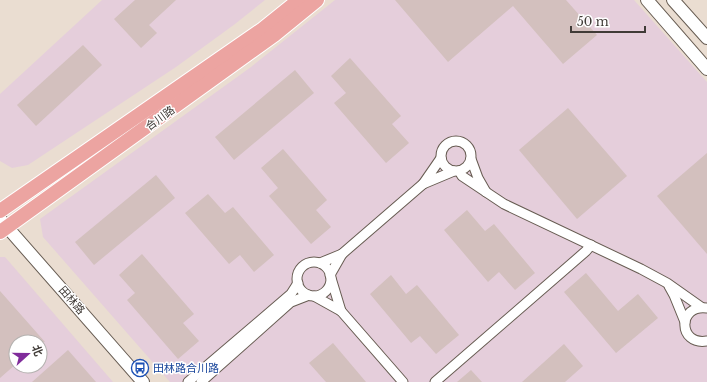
<svg xmlns="http://www.w3.org/2000/svg" width="707" height="382" font-family="'Libre Baskerville','Noto Sans SC',serif">
<style>
.commercial{fill:#e5cedb;fill-rule:evenodd}
.building{fill:#d3c0be}
.lines{fill:none;stroke-linecap:round;stroke-linejoin:round}
.street-casing{stroke:#675c52;stroke-width:11}
.secondary-casing{stroke:#675c52;stroke-width:14}
.primary-casing{stroke:#fff;stroke-width:16}
.street{stroke:#fff;stroke-width:9}
.secondary{stroke:#fff;stroke-width:12}
.primary{stroke:#eca4a1;stroke-width:14}
.labels{text-anchor:middle;stroke-width:3;stroke-linejoin:round;paint-order:stroke}
.street-label{font-size:11px;fill:#403b37;stroke:#fff}
.transit-label{font-size:11px;fill:#164399;stroke:#fff;text-anchor:start}
</style>
<rect width="100%" height="100%" fill="#eaddd1"/>
<g class="commercial">
<path d="M102,0H265L235,24L176,67L28,165L12,168L0,161V94Z"/>
<path d="M335,0H634L707,82V382H170L43,237L40,219L251,67Z"/>
<path d="M0,257H5L113,382H0ZM16,342H40V366H16Z"/>
</g>
<g class="building">
<path d="M135,0H176L149,25L157,33L141,48L114,19Z"/>
<path d="M395,0H566L597,35L563,64L513,6L448,62Z"/>
<path d="M83,45L102,65L36,126L17,105Z"/>
<path d="M350,58L401,116L392,124L409,143L386,163L334,103L346,93L331,76Z"/>
<path d="M295,70L314,93L234,160L215,137Z"/>
<path d="M568,108L627,176L577,219L519,150Z"/>
<path d="M283,149L327,200L316,210L331,227L311,244L269,196L278,188L261,168Z"/>
<path d="M707,153V254L657,196Z"/>
<path d="M156,175L175,198L94,265L75,242Z"/>
<path d="M208,194L225,213L233,207L274,255L254,272L240,255L229,264L185,213Z"/>
<path d="M467,210L485,231L494,224L535,273L515,290L499,272L488,282L444,230Z"/>
<path d="M142,254L194,314L183,323L199,341L178,359L127,300L135,293L119,275Z"/>
<path d="M586,273L618,311L638,294L658,318L616,353L564,292Z"/>
<path d="M391,275L406,294L417,285L459,335L436,354L420,336L411,343L370,294Z"/>
<path d="M0,291L45,342H16V364L0,378Z"/>
<path d="M333,343L366,382H326L309,363Z"/>
<path d="M564,344L583,366L565,382H522Z"/>
<path d="M68,350L96,382H32Z"/>
<path d="M471,370L482,382H457Z"/>
</g>
<g class="lines">
<g class="street-casing">
<g id="street">
<circle cx="456" cy="156" r="15"/>
<path d="M441,158L423,184L454,171"/>
<path d="M459,171L462,176L486,192L478,178L471,159"/>
<path d="M486,192L504,204L641,269L667,283L701,307"/>
<path d="M342,254L423,184"/>
<circle cx="314" cy="279" r="17"/>
<path d="M320,263L342,254L330,275"/>
<path d="M669,286L674,295L685,322"/>
<path d="M314,296L341,311L331,278"/>
<path d="M707,308C677,304 678,346 707,341"/>
<path d="M341,311L403,382"/>
<path d="M188,382L291,294L298,283"/>
<path d="M201,382L291,302L309,295"/>
<path d="M435,382L586,251L591,245"/>
</g>
</g>
<g class="secondary-casing">
<g id="secondary">
<path d="M647,0L707,69"/>
<path d="M673,0L707,38"/>
<path d="M0,219L143,382"/>
</g>
</g>
<g class="primary-casing">
<g id="primary">
<path d="M0,211L263,29L299,0"/>
<path d="M0,232L274,35L317,0"/>
</g>
</g>
<use href="#street" class="street"/>
<use href="#secondary" class="secondary"/>
<use href="#primary" class="primary"/>
</g>
<defs>
<g id="bus-ring" transform="scale(0.9)"><circle r="9.5" fill="#fff" stroke="#1a4fb4" stroke-width="1.5"/><path d="M-5-6H5V4H4V6H2V4H-2V6H-4V4H-5ZM-3.5-4V0h7V-4ZM-3.5 1.2v1.5H-2V1.2ZM2 1.2v1.5H3.5V1.2Z" fill="#1a4fb4"/></g>
</defs>
<g fill-rule="evenodd">
<use href="#bus-ring" x="140" y="368"/>
</g>
<g class="labels">
<g class="street-label">
<text transform="translate(160 118) rotate(-36)" y="4">合川路</text>
<text transform="translate(72 300) rotate(49)" y="4">田林路</text>
</g>
<g class="transit-label">
<text x="153" y="372">田林路合川路</text>
</g>
</g>
<g transform="translate(28 354) rotate(69)"><circle r="19" fill="#ffffff" stroke="#b3b1af"/>
<path d="M0-3L7 15L0 10L-7 15Z" fill="#802c9b"/>
<text y="-6" font-size="11" font-weight="bold" text-anchor="middle" fill="#403b37">北</text>
</g>
<path d="M571 26v6h74v-6" fill="none" stroke="#403b37" stroke-width="2"/>
<text x="577" y="26" font-size="12" fill="#403b37" stroke="#ffffff" stroke-width="3" paint-order="stroke">50 m</text>
</svg>
